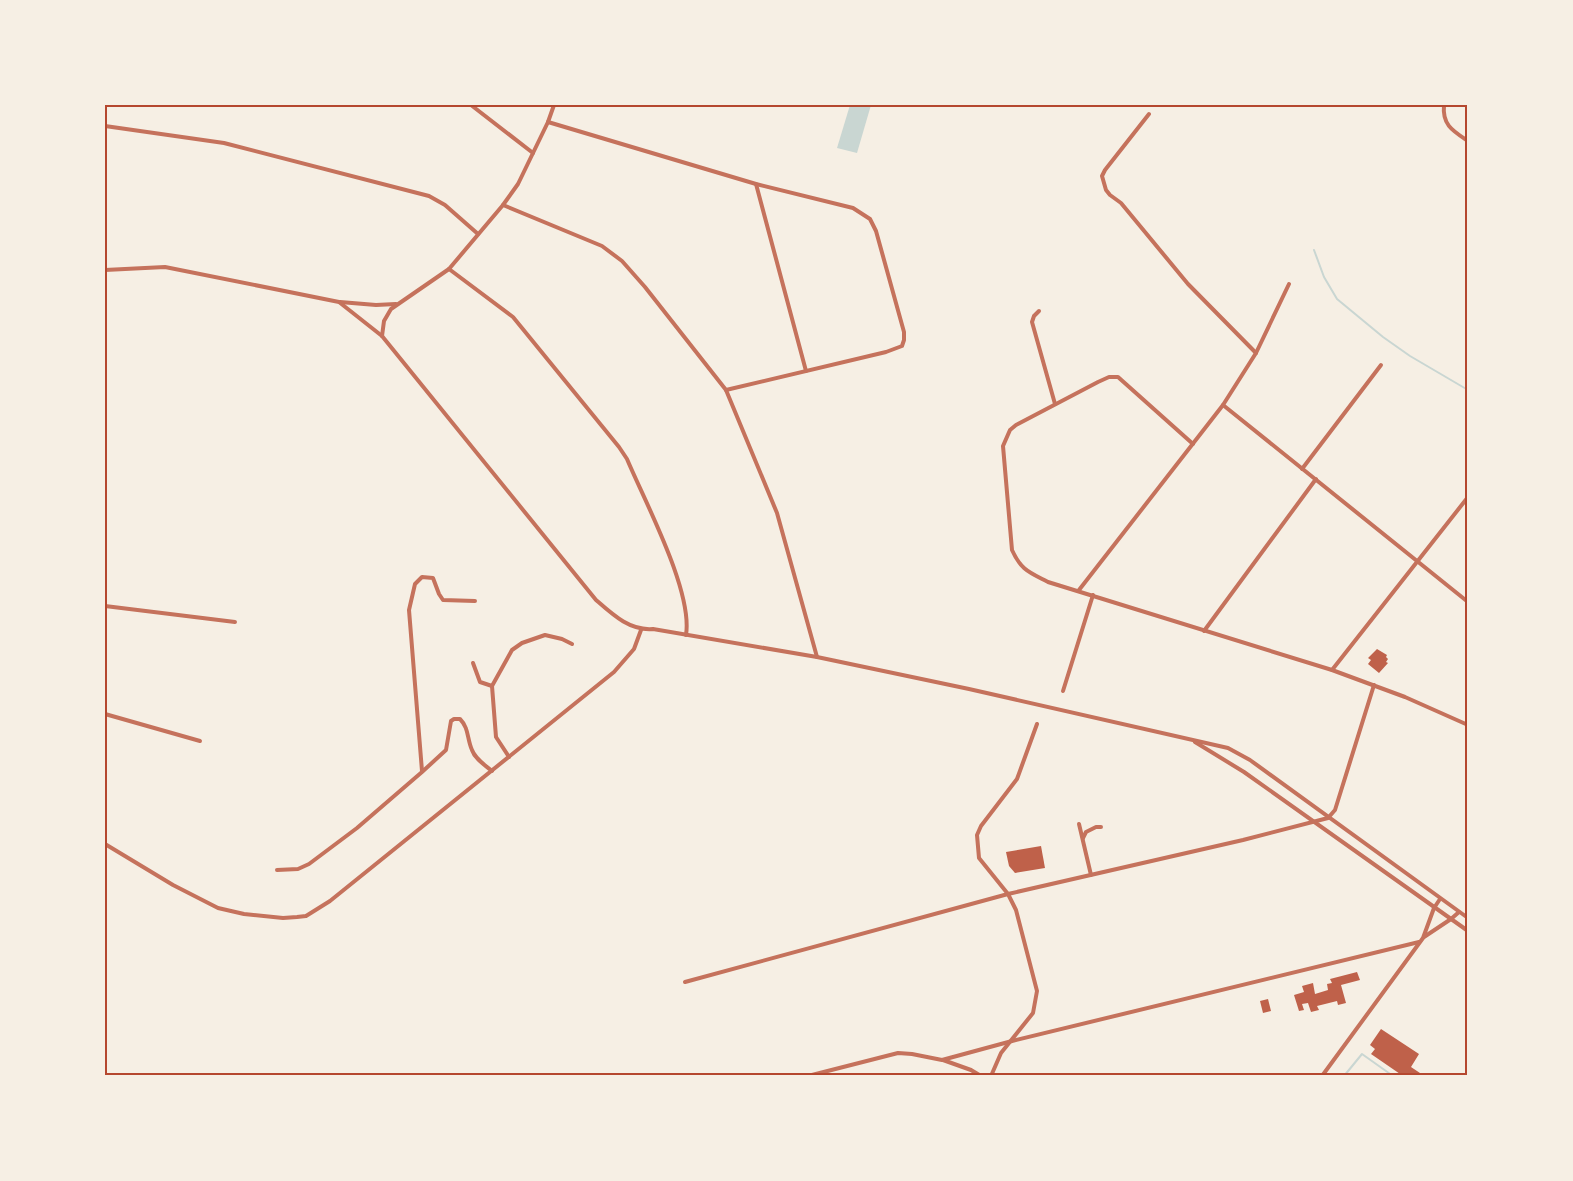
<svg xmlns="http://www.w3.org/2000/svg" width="1573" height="1181" font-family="'Nunito Sans',sans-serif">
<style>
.water{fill:#c9d6d2}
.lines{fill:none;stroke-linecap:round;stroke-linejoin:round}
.stream{stroke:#c9d6d2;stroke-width:2}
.building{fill:#bf614a}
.minor{stroke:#c5725c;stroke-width:4}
.neatline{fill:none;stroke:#b5482f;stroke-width:2}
</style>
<rect width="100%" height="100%" fill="#f6efe4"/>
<path class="water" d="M850,105H871L857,153L837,148Z"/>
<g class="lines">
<g class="stream">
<path d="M1314,250L1324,277L1337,299L1383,337L1410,356L1468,390"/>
<path d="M1344,1076L1362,1054L1393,1076"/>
</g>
</g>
<g class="building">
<path d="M1377,649L1387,655L1386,657L1388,659L1386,662L1388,663L1379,673L1368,664L1371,660L1368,658Z"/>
<path d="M1041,846L1045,868L1015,873L1009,866L1006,852Z"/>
<path d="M1357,972L1360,980L1341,985L1346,1003L1338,1005L1337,1001L1317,1006L1319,1010L1311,1012L1308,1003L1302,1004L1304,1010L1299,1011L1294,995L1304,992L1302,986L1313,983L1315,994L1328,990L1327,984L1332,983L1330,979Z"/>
<path d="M1268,999L1271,1011L1263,1013L1260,1001Z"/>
<path d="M1381,1029L1419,1054L1411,1067L1420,1073L1418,1076H1403L1371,1054L1375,1049L1370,1045Z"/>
</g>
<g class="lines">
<g class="minor">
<path d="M471,105L533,153"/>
<path d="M1444,105C1442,125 1453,131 1468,141"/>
<path d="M1149,114L1105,170L1102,176L1106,190L1110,195L1121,203L1188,284L1256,353"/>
<path d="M548,122L756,184L853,208L870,219L876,231L904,332V340L902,346L886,352L726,390"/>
<path d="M105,126L224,143L429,196L445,205L478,234"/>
<path d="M756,184L806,371"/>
<path d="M503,205L602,246L622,261L645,287L726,390L777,513L817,657"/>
<path d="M449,269L513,317L619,447L627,459C645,502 693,591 686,635"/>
<path d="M105,270L165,267L339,302L382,336L596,600C613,615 630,631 653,629L817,657L969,689L1228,748L1250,760L1468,918"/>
<path d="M340,302L376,305L396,304"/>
<path d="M1039,311L1034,316L1032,322L1055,404"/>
<path d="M382,336L384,321L391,309L449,269L503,205L518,184L548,122L554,105"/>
<path d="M1223,405L1468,602"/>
<path d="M1193,444L1118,377H1109L1098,382L1016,425L1010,430L1003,446L1012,550C1021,570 1029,572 1048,582L1332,670L1405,697L1468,725"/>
<path d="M1302,469L1381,365"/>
<path d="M1079,590L1223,405L1256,353L1289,284"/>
<path d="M105,606L235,622"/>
<path d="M1204,631L1316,479"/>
<path d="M473,663L480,682L492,686"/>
<path d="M1332,670L1468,497"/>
<path d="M1063,691L1093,595"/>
<path d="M105,714L200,741"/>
<path d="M1195,742L1244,772L1468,931"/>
<path d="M509,757L496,737L492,686L512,650L522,643L545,635L562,639L572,644"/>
<path d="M422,771L409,610L415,584L422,577L433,578L439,594L443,600L475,601"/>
<path d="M1079,824L1091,875"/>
<path d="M1083,838L1086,832L1096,827H1101"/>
<path d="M105,844L173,885L218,908L244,914L283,918L297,917L306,916L330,901L614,672L634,649L641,630"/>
<path d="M277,870L298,869L309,864L357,828L422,772L446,750L451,721L454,719H460C469,728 467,739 472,750C475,759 485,765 492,771"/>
<path d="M1424,937L1451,919L1459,912"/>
<path d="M685,982L1008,894L1243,840L1328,818L1335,810L1374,685"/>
<path d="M943,1060L971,1070L981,1076"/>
<path d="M808,1076L898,1053L912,1054L942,1060L1012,1041L1419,942"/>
<path d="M991,1076L1001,1053L1033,1013L1037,991L1016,910L1008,894L979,858L977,835L981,826L1017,779L1037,724"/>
<path d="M1322,1076L1423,938L1434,908L1440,899"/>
</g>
</g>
<rect width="1573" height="1181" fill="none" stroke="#f6efe4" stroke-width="213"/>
<rect x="106" y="106" width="1360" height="968" class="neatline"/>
</svg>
